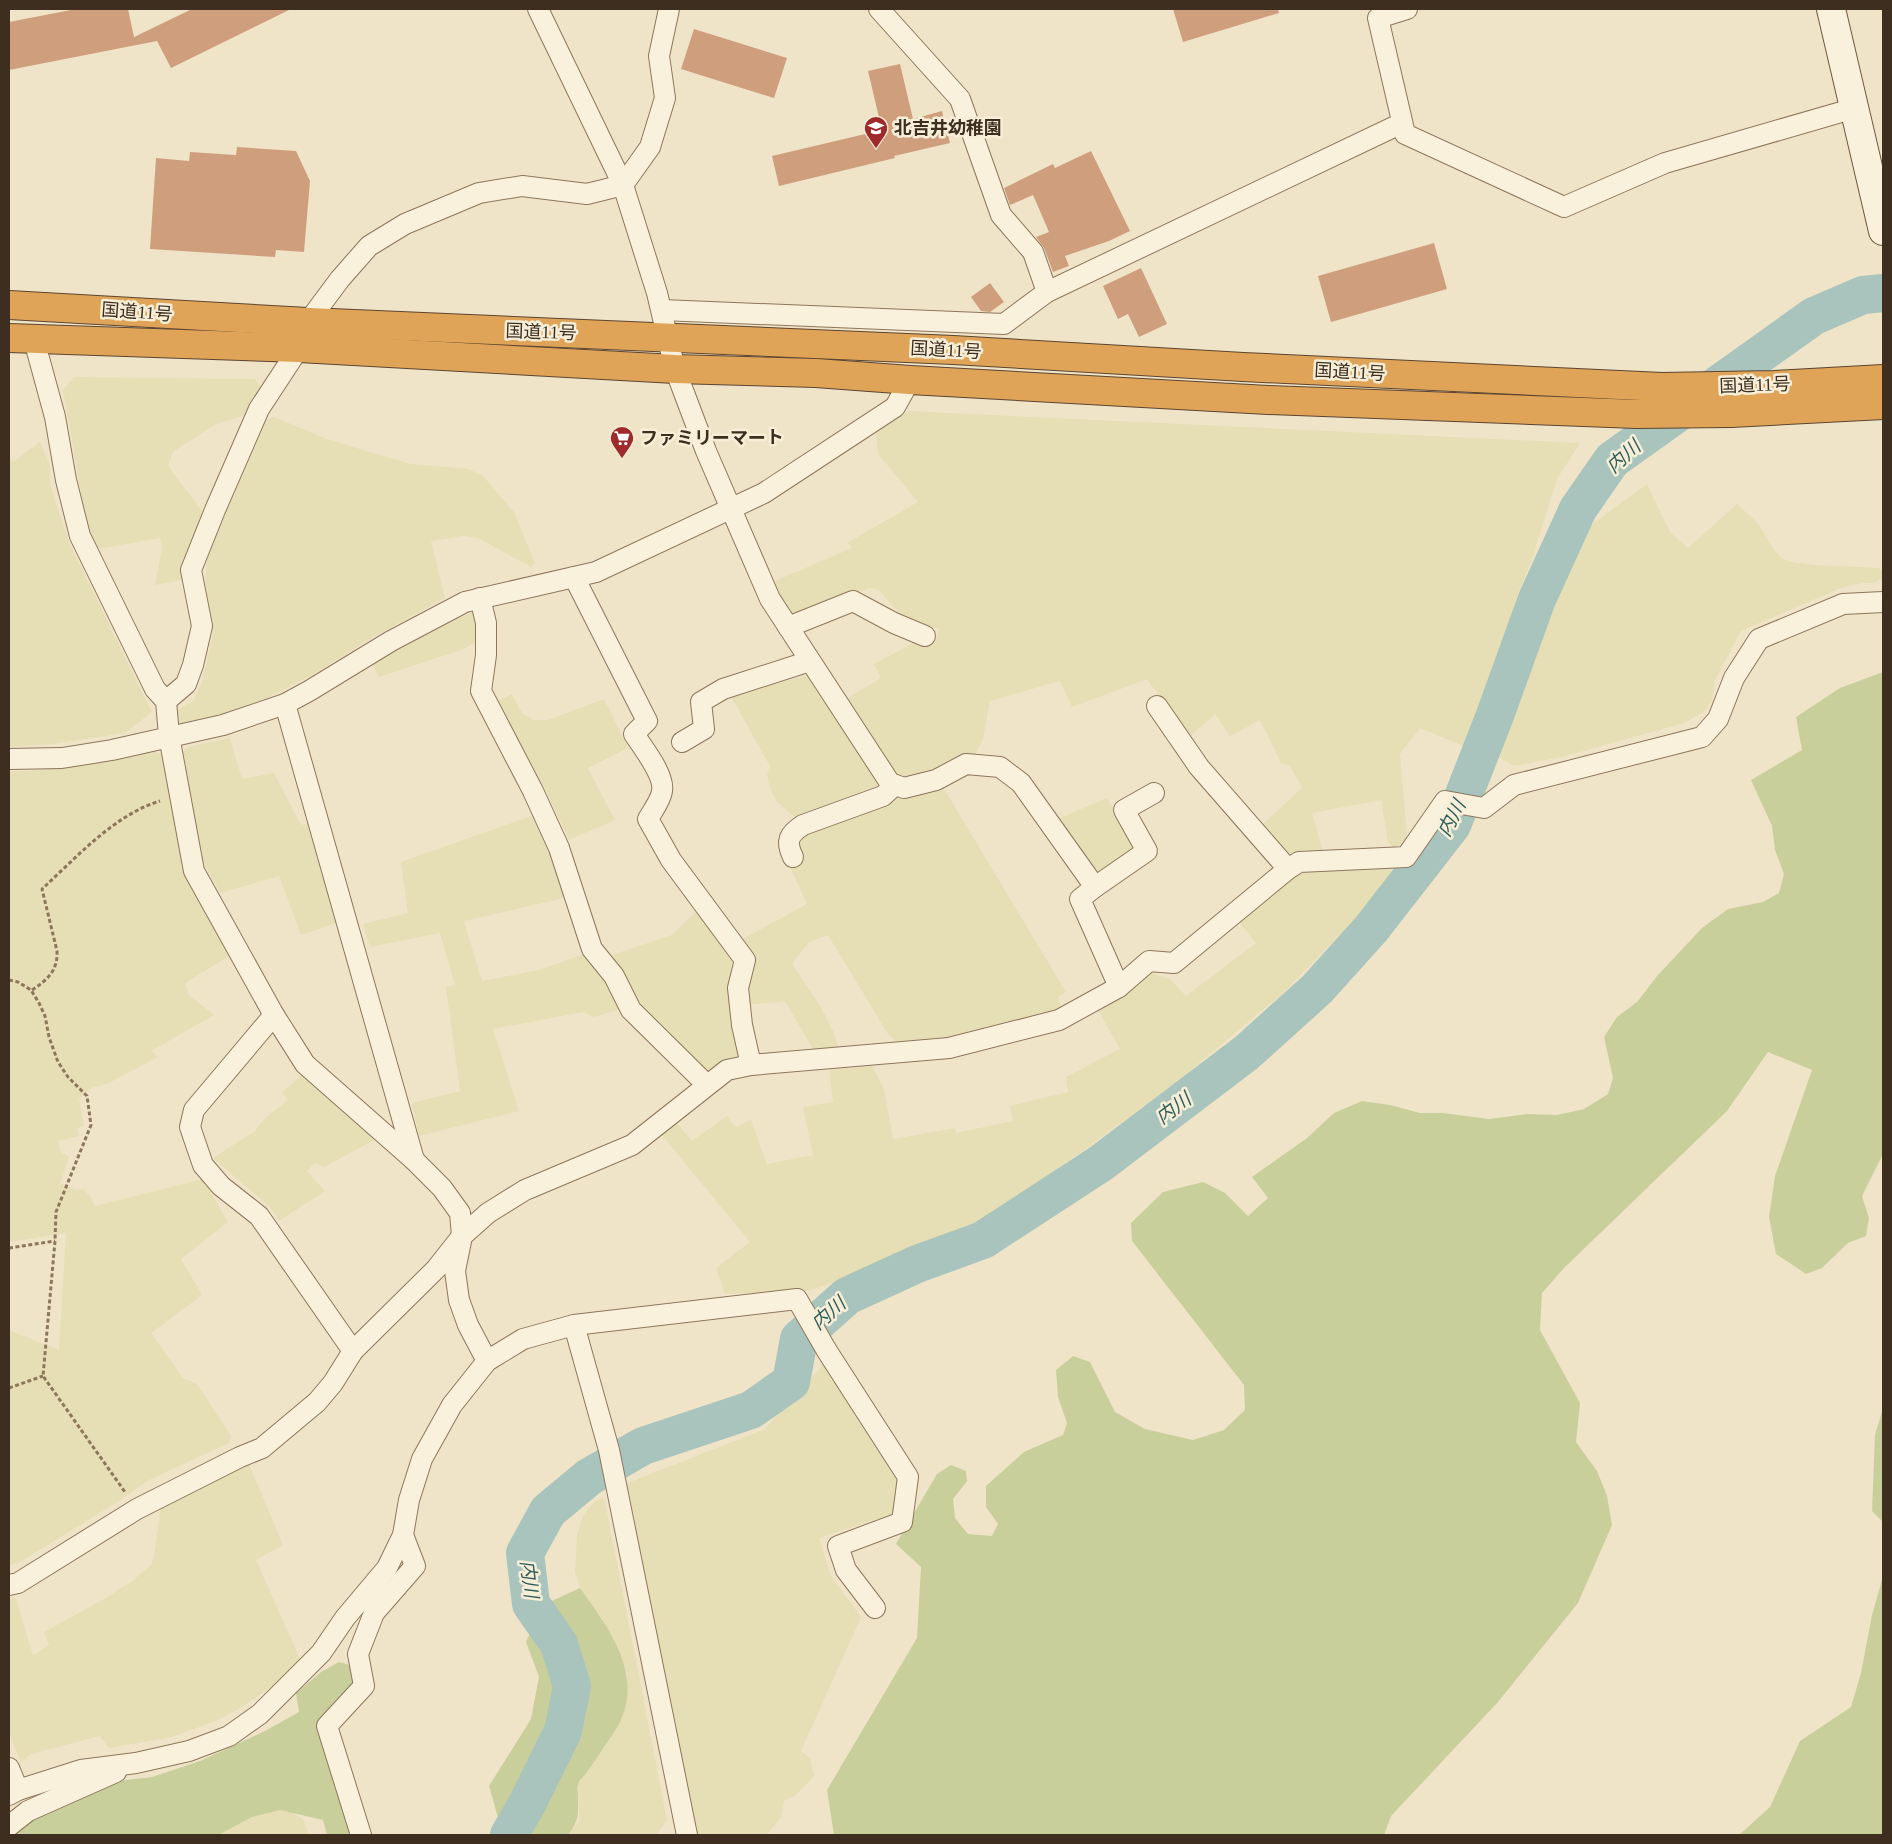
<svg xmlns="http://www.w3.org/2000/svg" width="1892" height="1844" font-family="'Times New Roman','Noto Sans JP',serif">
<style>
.farmland{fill:#e6deb5}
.green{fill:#c9cf9b}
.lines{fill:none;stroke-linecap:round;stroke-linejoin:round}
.river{stroke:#a9c4bc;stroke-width:38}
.building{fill:#cf9f7d}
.street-casing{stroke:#8d765c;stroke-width:22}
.secondary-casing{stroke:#6f573f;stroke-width:30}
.highway-casing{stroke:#5b4430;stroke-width:30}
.path{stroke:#8d765c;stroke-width:3;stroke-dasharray:4 2.5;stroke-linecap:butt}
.street{stroke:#faf1dc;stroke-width:20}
.secondary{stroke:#faf1dc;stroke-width:28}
.highway{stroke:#e0a458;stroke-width:28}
.labels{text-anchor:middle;stroke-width:5;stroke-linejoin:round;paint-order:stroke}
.poi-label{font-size:18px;font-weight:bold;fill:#3d2e20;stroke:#f7eed8;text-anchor:start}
.street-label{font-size:18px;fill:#3d2e20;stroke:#f7eed8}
.water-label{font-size:19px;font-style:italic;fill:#2f5d5a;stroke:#f7eed8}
</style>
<rect width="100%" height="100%" fill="#f0e4c8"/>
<g class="farmland">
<path d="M74,377L255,379L262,388L243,416L216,424L173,452L168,466L202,511L182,580L155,585L162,548L160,538L97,549L87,528L63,390Z"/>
<path d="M908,411L1580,443L1557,479L1533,556L1516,599L1510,624L1488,690L1466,747L1420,728L1400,754L1408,847L1397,851L1388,842L1381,800L1312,813L1323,851L1303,850L1288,855L1262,825L1302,788L1290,766L1281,763L1260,720L1230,736L1215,714L1189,737L1147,679L1072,707L1060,681L990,701L983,739L975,755L908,779L894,774L846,699L881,678L874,664L917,641L934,645L939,629L903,618L879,590L869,588L806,614L793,617L778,595L775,581L852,548L847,543L918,502L878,454L876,433Z"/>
<path d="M274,417L327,439L376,454L411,464L469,469L483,476L514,512L535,564L531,567L478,538L463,536L431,541L445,598L373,637L314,674L265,699L210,718L181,725L175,720L173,712L193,701L202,681L213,635L205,581L208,553L267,420Z"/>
<path d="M40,442L50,466V484L70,545L152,712L125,733L52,744L9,747V458L13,462Z"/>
<path d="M1647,484L1670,532L1688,548L1737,504L1758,523L1774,550L1781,558L1792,562L1814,565L1879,568L1883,572V580L1879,579L1875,583H1863L1841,588L1741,631L1715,680L1712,700L1705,711L1684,723L1562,757L1514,766L1498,757L1554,599L1587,528Z"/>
<path d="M476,611L479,640L464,649L379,677L372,664L444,624Z"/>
<path d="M808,675L881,787L798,820L777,802L770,788L767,775L770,766L732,698L760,688Z"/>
<path d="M512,694L522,713L533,720H548L604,699L628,748L588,768L615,820L569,840L543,784L496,702Z"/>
<path d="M230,738L242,779L274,773L301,825L314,822L343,921L301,935L279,876L220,893L202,859L182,755L184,750L188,747Z"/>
<path d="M152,751L161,754L165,764L234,953L185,983L189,995L214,1015L151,1051L158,1057L107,1084L91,1088L79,1099L84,1125L77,1129L79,1136L57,1141L61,1152L69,1157L60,1183L76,1190L83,1189L90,1196L95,1206L203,1179L228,1222L181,1259L202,1295L151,1333L183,1378L197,1384L231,1436L229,1443L147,1481L116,1503L23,1560L9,1566V1330L59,1350L66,1233L9,1242V772L64,768Z"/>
<path d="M943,787L1066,992L1057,998L1063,1009L940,1042L904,1043L896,1041L888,1034L828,935L809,942L792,964L821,1007L833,1031L840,1052L816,1054L785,1001L748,1005L741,940L807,904L790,867L802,860L797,843L809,832L896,796L909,798Z"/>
<path d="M1107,798L1139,850L1099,876L1058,819Z"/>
<path d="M534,815L552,854L564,898L464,921L482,981L539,970L584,954L609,982L620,1009L594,1017L583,1012L493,1029L519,1111L419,1136L412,1103L460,1091L446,987L455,985L440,933L370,947L363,924L408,913L401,862Z"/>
<path d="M1304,869H1400L1367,907L1282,994L1179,1080L1091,1145L975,1226L852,1276L808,1291L725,1294L716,1268L750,1242L661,1134L676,1122L692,1141L727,1116L735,1127L751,1120L767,1164L813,1155L803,1107L833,1102L829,1070L872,1066L884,1089L893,1139L955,1128L956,1133L1013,1121L1010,1106L1068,1092L1066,1077L1120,1049L1097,1008L1149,972L1170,979L1186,996L1256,943L1238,921L1289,877Z"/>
<path d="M697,911L732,961L731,986L742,1059L706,1074L635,1003L612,955L672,935Z"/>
<path d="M306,1072L382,1136L324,1167L315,1163L307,1171L325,1191L279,1221L270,1207L213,1158L255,1131L265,1118L288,1100L282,1092Z"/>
<path d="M825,1363L900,1480L893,1514L819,1538L831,1576L861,1617L801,1751L810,1758L814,1776L795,1796L784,1800L782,1816L767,1835H698L676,1753L625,1484L765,1429Z"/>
<path d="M249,1464L283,1545L256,1560L301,1661L270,1688L242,1707L218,1720L194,1729L172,1737L109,1748L100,1736L31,1754L21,1762L9,1733V1597L16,1599L33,1655L49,1645L44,1632L106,1598L132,1581L151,1565L154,1557L161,1507Z"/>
<path d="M604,1497L667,1820L656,1835H568L579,1821L578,1785L623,1712L627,1700V1675L619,1649L601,1617L580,1588L575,1572L577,1535L583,1516L594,1502Z"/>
<path d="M275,1810L291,1812L303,1819L309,1835H218L252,1817Z"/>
</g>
<g class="green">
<path d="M1883,672V1154L1862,1196L1869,1218L1866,1236L1848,1243L1822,1268L1806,1274L1776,1254L1769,1217L1775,1176L1812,1070L1768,1052L1727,1111L1564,1268L1542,1293L1540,1330L1580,1403L1576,1442L1597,1471L1607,1496L1612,1525L1578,1603L1498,1702L1391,1816L1384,1835H834L827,1790L917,1638L921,1567L896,1544L937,1474L951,1465L966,1471L967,1481L953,1499L955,1518L968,1534L992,1536L998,1524L986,1507V1486L1024,1452L1063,1435L1067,1423L1058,1397L1056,1370L1073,1356L1090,1362L1115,1412L1145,1429L1193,1440L1224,1430L1245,1410L1244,1385L1132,1241L1131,1223L1163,1192L1203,1182L1225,1193L1248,1216L1268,1198L1252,1177L1307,1138L1334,1113L1362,1101L1390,1105L1420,1113H1443L1489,1119L1527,1114L1557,1115L1584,1109L1608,1094L1613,1078L1604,1037L1617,1017L1638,1001L1657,976L1702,928L1728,909L1763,902L1779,893L1784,874L1775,850L1772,826L1751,780L1802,750L1796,717L1840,688Z"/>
<path d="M1883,1408V1522L1872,1511L1875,1435Z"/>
<path d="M1883,1576V1835H1739L1770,1807L1800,1741L1851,1707L1861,1673L1872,1615Z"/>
<path d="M580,1588C611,1631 649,1681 613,1734C604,1747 596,1759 587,1772C584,1776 579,1780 578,1785C577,1788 578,1793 578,1796C578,1816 580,1818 568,1835H503L489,1786L531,1719L539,1677L526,1642L543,1605Z"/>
<path d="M339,1662L353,1666L355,1683L321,1726L351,1835H327L323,1820L280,1810L252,1817L218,1835H9L63,1787L152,1777L200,1761L263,1732L299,1712L296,1693L321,1672Z"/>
</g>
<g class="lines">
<path class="river" d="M509,1835L527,1804L563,1731L572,1686L559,1644L531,1604L525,1553L548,1511L589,1477L643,1446L751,1410L791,1382L799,1339L847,1296L917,1264L983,1240L1101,1163L1246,1053L1317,989L1371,929L1452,825L1494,718L1537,599L1578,509L1612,460L1814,316L1863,295L1883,293"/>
</g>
<g class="building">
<path d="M76,9H128L134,37L192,9H291L171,68L157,41L9,70V22Z"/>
<path d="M1173,9H1278L1279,13L1183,42Z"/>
<path d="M694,29L787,58L774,98L681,69Z"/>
<path d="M900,64L913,119L942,111L950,143L894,156L895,158L779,186L772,156L882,130L868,71Z"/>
<path d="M237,147L296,151L310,181L304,252L276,250L275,257L150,249L156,158L189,161L190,152L236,155Z"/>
<path d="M1091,151L1130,231L1109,241L1065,256L1069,266L1053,272L1044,248L1036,237L1049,232L1033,195L1010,205L1004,188L1053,164L1055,168Z"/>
<path d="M1434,243L1447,289L1331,322L1318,276Z"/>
<path d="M1141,268L1167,324L1139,337L1128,314L1118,319L1103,286Z"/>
<path d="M990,283L1004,302L990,312L981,311L971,297Z"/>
</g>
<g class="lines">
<g class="street-casing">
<g id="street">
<path d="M538,9L623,185L657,293L675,369L706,451L770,599L890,783L904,788L936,780L966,764L1000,767L1021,783L1095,887L1080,899L1119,987"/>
<path d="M879,9L960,99L1001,215L1033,252L1047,292"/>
<path d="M1407,9L1378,18L1405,134L1564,207L1665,163L1855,108"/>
<path d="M662,310L1004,324L1047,292L1402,123"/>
<path d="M308,322L340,279L369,246L405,224L479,193L522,186L587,194L623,185L650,147L665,98L659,56L669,9"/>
<path d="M34,340L55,417L66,480L80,536L155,689L166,701L169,736L194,871L274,1015L305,1064L414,1160L442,1188L460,1213L462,1236L455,1271L459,1300L468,1325L487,1361"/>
<path d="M574,577L647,721L634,734C643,748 665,775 662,791C661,800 653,810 648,819L671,860L745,960L738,988L742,1025L751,1065"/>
<path d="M480,598L486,623V655L481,691L533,791L559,848L592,949L614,976L631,1010L707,1085"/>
<path d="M788,627L853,601L894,623L925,636"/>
<path d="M166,701L186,684L193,665L202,626L191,570L215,510L259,409L299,348"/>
<path d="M285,704L414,1160"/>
<path d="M1157,706L1199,767L1288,869"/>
<path d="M682,742L704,729L701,702L723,689L810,661"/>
<path d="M9,759L62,758L112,750L223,725L285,704L309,691L391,641L465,602L596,572L764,493L895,407L910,380"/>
<path d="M793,857C785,841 789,834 803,825L883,796L895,785"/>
<path d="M1095,887L1147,851L1124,810L1154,793"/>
<path d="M274,1015L194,1110L190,1127L203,1165L221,1186L259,1216L353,1351"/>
<path d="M574,1325L609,1450L687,1835"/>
<path d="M9,1585L18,1583L137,1509L240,1457L262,1448L317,1402L333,1383L353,1351L436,1269L462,1236L488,1213L525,1190L632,1145L727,1070L751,1065L949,1048L1059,1020L1119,987L1149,961L1174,963L1288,869L1299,862L1406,857L1445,801L1484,808L1514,785L1702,737L1718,719L1734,678L1759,639L1843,604L1883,602"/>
<path d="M9,1768L18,1790"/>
<path d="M9,1795L18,1790L81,1770L136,1763L189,1751L229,1736L260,1714L321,1653L345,1618L387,1568L403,1535L409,1500L422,1459L452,1405L487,1361L523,1339L574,1325L797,1299L827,1351L908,1477L902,1522L838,1546L846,1570L875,1608"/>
<path d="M9,1826L28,1811L116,1772"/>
<path d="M361,1835L327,1726L364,1686L358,1654L374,1613L415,1566L403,1535"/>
</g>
</g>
<g class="secondary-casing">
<path id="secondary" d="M1831,9L1883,231"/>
</g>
<g class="highway-casing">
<g id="highway">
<path d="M9,305L308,322L953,350L1243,367L1662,387L1774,385L1883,379"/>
<path d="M9,338L299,348L675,369L816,373L910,380L1268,400L1636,414L1731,413L1883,405"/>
</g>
</g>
<g class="path">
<path d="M9,980L18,982L31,990L39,1003L45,1016L49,1037L58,1062L68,1077L87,1096L91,1125L56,1212L55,1241L43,1376L125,1492"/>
<path d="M32,990C47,980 58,971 57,951L42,889C77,857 114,815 160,801"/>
<path d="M9,1248L55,1241"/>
<path d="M9,1388L43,1376"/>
</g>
<use href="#street" class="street"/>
<use href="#secondary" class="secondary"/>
<use href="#highway" class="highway"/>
</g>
<defs>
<g id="school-pin" transform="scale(1.25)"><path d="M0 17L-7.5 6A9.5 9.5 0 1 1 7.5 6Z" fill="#9e2a2b" stroke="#f7eed8"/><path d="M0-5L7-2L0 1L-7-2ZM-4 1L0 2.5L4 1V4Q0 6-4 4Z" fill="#fff"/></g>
<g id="supermarket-pin" transform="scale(1.25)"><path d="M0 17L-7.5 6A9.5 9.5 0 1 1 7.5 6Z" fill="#9e2a2b" stroke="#f7eed8"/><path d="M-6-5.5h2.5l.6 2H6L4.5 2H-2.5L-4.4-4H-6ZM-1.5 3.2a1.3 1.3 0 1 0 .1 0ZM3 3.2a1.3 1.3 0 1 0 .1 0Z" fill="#fff"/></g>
</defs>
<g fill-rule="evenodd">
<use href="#school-pin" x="876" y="128"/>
<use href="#supermarket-pin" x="622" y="438"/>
</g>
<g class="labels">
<g class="poi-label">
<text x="894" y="134">北吉井幼稚園</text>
<text x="640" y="444">ファミリーマート</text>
</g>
<g class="street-label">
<text transform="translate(137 312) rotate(4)" y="6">国道11号</text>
<text transform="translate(541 332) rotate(2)" y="6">国道11号</text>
<text transform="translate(946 350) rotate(3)" y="6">国道11号</text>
<text transform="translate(1350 372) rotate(3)" y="6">国道11号</text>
<text transform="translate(1755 385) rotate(-2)" y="6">国道11号</text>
</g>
<g class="water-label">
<text transform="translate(1623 456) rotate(-42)" y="7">内川</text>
<text transform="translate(1451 818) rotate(-63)" y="7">内川</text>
<text transform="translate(1173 1108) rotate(-37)" y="7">内川</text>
<text transform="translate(828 1313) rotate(-41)" y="7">内川</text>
<text transform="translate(530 1579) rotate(83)" y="7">内川</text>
</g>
</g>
<rect width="1892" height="1844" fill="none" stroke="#3d2e20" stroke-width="20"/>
</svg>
